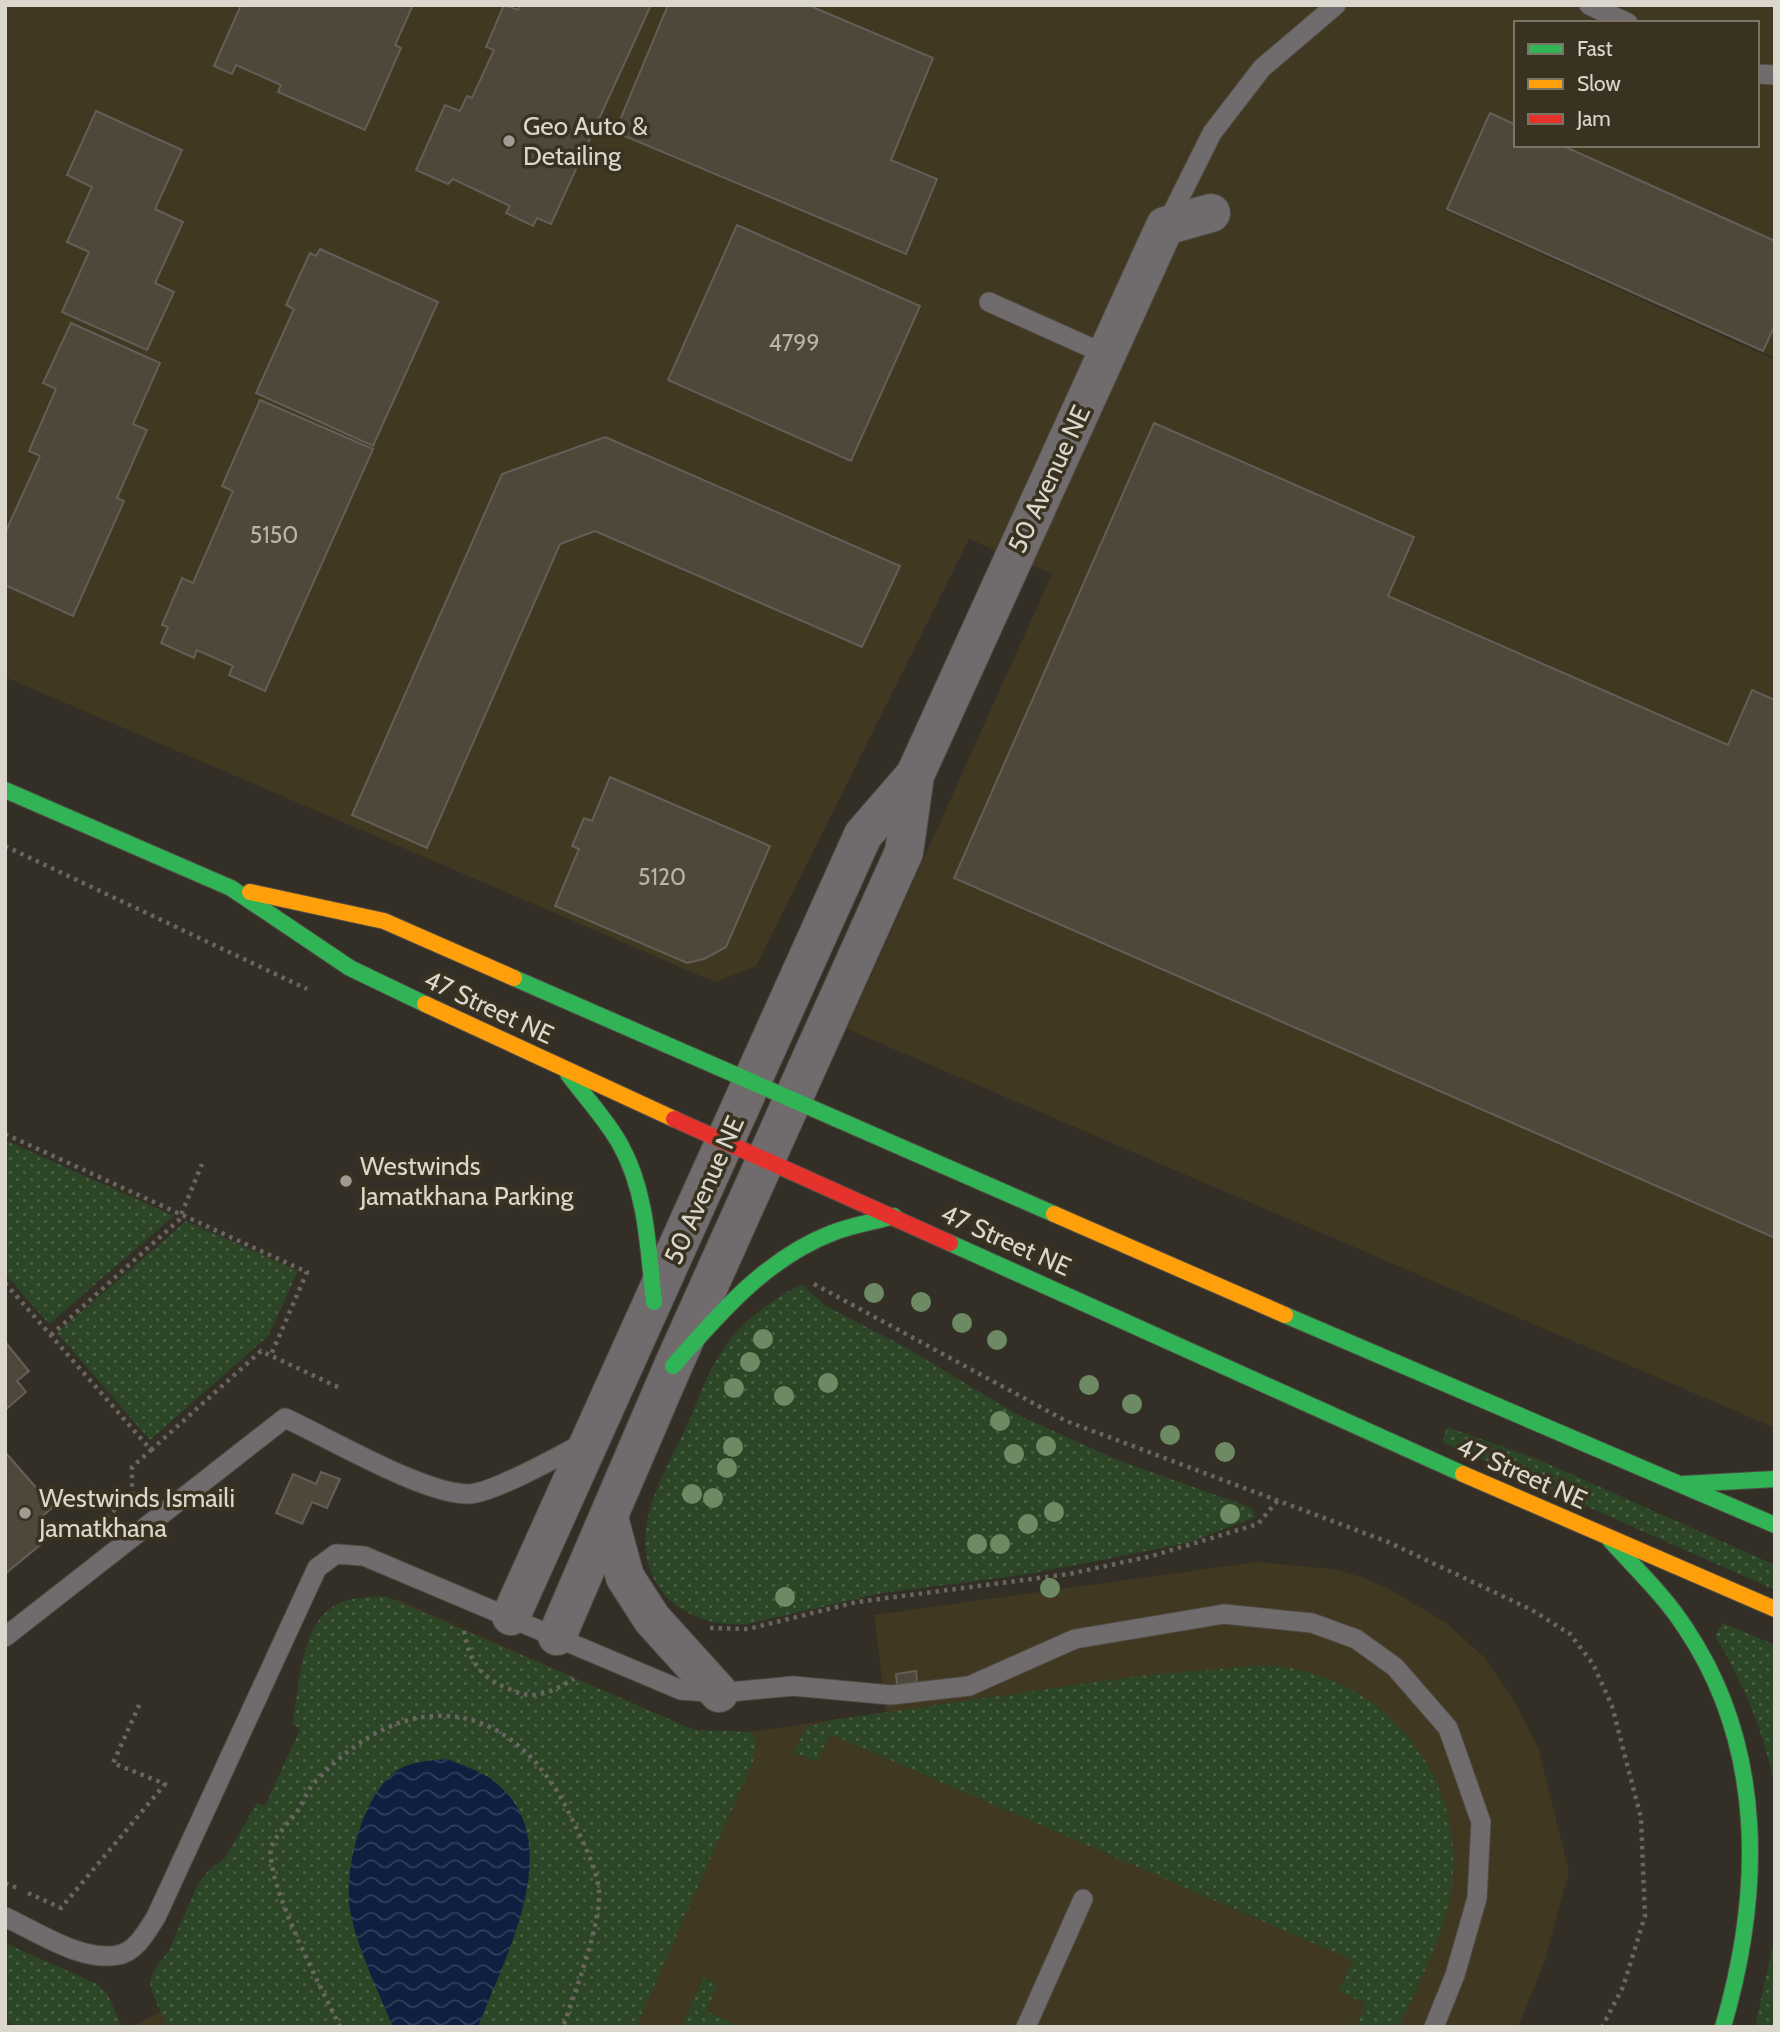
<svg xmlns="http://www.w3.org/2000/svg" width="1780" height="2032" font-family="Cabin,sans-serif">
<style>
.built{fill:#413821;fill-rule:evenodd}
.grass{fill:url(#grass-dots)}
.water{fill:url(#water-waves)}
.building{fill:#4f473a;stroke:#635e57;stroke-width:2}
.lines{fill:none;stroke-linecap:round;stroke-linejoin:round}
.lane-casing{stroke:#514c45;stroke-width:21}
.street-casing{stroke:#514c45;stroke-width:40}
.fast-casing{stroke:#514c45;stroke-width:18}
.slow-casing{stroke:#514c45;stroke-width:18}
.jam-casing{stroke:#514c45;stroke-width:18}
.path{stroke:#696662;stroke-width:4.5;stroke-dasharray:3.5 5;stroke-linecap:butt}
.lane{stroke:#706c6d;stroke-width:19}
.street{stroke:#706c6d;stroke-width:38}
.fast{stroke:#30b455;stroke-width:16}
.slow{stroke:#ff9f0a;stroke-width:16}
.jam{stroke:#e5322d;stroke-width:16}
.tree{fill:#6e8a64}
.poi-dot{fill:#a19c93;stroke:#393220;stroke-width:2.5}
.labels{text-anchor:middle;stroke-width:7;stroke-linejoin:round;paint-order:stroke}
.number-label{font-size:23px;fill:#b9b3a8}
.poi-label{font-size:26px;fill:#dcd7cd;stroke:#393220;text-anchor:start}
.street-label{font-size:26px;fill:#dcd7cd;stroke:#393220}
</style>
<defs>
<pattern id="grass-dots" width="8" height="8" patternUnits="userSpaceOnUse" patternTransform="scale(1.75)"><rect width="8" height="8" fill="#2c4526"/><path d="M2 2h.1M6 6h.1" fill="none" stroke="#4a5f44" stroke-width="1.8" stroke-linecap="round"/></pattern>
<pattern id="water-waves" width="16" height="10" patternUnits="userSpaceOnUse" patternTransform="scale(1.75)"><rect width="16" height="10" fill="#0e1f3f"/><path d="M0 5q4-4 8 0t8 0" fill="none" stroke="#303f5a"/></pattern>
</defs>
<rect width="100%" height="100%" fill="#332f26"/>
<g class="built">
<path d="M5,5H1775V358L1347,166L1775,360V1428L847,1029L1052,574L969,539L756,966L715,982L5,677ZM1516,23H1757V145H1516Z"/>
<path d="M1257,1562L1333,1569L1362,1577L1391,1590L1446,1623L1484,1657L1514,1701L1539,1750L1569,1872L1544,1963L1518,2027H132L163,2010L378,1607L398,1600L694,1730L751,1732L886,1712L874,1615Z"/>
</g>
<g class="grass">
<path d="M5,1140L174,1216L49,1324L5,1274Z"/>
<path d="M186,1221L298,1271L268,1336L150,1440L57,1333Z"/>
<path d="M801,1284L826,1306L905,1347L1016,1414L1115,1459L1252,1508L1255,1517L1190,1542L1097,1561L1022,1575L883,1593L746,1624C689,1629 639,1591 646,1530C650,1493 674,1454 689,1421C702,1390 714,1356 737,1331C755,1312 778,1297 801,1284Z"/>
<path d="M1447,1427L1537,1459L1775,1565V1590L1442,1442Z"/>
<path d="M385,1596L694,1730L751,1732L757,1741L753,1762L636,2027H168L154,1998L150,1983L153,1972L169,1950L198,1884L209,1870L225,1858L257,1803L265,1806L300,1729L292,1724C302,1684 297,1610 352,1599C362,1597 374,1597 385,1596Z"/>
<path d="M1723,1623L1775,1645V1789C1765,1733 1744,1684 1715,1636Z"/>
<path d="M1264,1665C1276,1666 1289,1667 1301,1670C1403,1695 1469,1793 1450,1897C1441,1942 1418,1985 1399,2027H1356L1366,2003L1339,1992L1352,1960L830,1734L817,1762L793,1752L807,1727L833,1720L1138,1676Z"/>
<path d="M1775,1935V2026L1755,2027Z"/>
<path d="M5,1943L97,1984L108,1995L122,2027H19L5,2021Z"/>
<path d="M703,1978L718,1984L706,2011L741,2027H682Z"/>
</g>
<path class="water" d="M447,1759C461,1765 478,1770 491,1779C572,1838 505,1955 478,2027H393C378,1991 360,1954 351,1916C342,1876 361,1797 395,1772C411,1761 428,1761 447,1759Z"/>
<g class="building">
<path d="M241,5H413L395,45L401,48L365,130L278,92L281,85L236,65L232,74L214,66Z"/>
<path d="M504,5L518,10L520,5H651L551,224L537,218L533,226L506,213L510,206L453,179L448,184L416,170L445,105L460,111L467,96L472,98L494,50L486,47Z"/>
<path d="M668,5H808L933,58L891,160L937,179L906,254L615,132Z"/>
<path d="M96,111L182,150L155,209L183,222L155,283L174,292L147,350L62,312L89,252L67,242L92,187L67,175Z"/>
<path d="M1490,113L1516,125V145H1561L1775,241V325L1763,351L1447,209Z"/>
<path d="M737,225L920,306L851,461L668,380Z"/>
<path d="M320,249L438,302L373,446L256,393L294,309L286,305L310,253L316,256Z"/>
<path d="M71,323L160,363L133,424L147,430L117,498L124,501L73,616L5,585V533L40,456L29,451L56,389L43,383Z"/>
<path d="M260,400L373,449L265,691L229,675L233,666L197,650L194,658L161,643L168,627L162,625L182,578L193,583L233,491L222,486Z"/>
<path d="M1154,423L1414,537L1388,596L1728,745L1752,690L1775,700V1238L954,878Z"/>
<path d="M605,437L900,566L862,647L595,531L560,544L427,848L352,815L502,474Z"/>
<path d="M610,777L770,846L726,947L704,959L687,963L555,906L579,849L572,846L584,818L592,821Z"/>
<path d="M6,1343L29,1371L17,1381L26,1392L5,1410Z"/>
<path d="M5,1452L53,1507L38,1520L51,1536L5,1574Z"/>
<path d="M321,1472L340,1479L327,1508L312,1502L302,1524L276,1513L293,1474L316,1484Z"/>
<path d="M916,1671L917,1682L897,1685L896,1674Z"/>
</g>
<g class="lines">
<g class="lane-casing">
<g id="lane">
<path d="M1589,5L1628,23"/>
<path d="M1757,74L1775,75"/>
<path d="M1166,225L1212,133L1262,68L1336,5"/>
<path d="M989,302L1107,355"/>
<path d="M5,1637L285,1418C329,1438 423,1494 468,1494C492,1494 561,1455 585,1442"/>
<path d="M5,1917C38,1932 81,1962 118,1955C136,1952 147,1931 156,1917L317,1568L336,1554L364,1556L681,1690L719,1693L793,1686L891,1695L969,1686L1075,1639L1224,1614L1312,1623L1356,1639L1395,1667L1448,1728L1481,1822L1477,1898L1455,1975L1434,2027"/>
<path d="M1026,2027L1083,1899"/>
</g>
</g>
<g class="street-casing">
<g id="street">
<path d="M609,1518L625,1577L652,1619L719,1693"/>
<path d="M511,1616L863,835L915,775"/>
<path d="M557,1636L673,1366L904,852L915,775L1165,226L1211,213"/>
</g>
</g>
<g class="fast-casing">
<g id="fast">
<path d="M5,790L231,888L350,968L425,1004"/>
<path d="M514,978L1054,1214"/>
<path d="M568,1074C585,1097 606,1119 620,1144C647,1192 648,1249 654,1302"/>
<path d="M950,1243L1463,1474"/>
<path d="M1285,1315L1775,1525"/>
<path d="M673,1366C719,1314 765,1259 832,1233C852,1225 873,1222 894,1216"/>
<path d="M1684,1484L1775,1479"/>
<path d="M1610,1540C1636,1569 1665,1596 1686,1629C1766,1749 1762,1894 1723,2027"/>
</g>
</g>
<g class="slow-casing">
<g id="slow">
<path d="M250,892L384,921L514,978"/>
<path d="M425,1004L674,1119"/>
<path d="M1054,1214L1285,1315"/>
<path d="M1463,1474L1775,1609"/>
</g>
</g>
<g class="jam-casing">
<path id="jam" d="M674,1119L950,1243"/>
</g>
<g class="path">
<path d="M5,846L307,989"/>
<path d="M5,1134L307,1272L271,1355"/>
<path d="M5,1283L151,1450L132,1467V1495L95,1527"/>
<path d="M814,1284L1066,1421L1388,1542L1532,1610L1570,1634L1593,1664L1612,1706L1641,1818L1645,1916L1623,1987L1602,2027"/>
<path d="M51,1335L179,1220L202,1164"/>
<path d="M151,1450L261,1351L342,1389"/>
<path d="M710,1628L748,1629L857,1602L1069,1574L1152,1556L1258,1524L1278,1500"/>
<path d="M464,1631C469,1659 479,1677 507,1688C518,1693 527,1697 539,1694C552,1692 563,1685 574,1679"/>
<path d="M5,1883L17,1888"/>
<path d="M28,1893L61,1908L165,1784L113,1763L141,1701"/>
<path d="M340,2027C322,1988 266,1886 271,1847C278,1833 289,1822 299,1809C304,1800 308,1789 315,1782C407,1682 514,1696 572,1819C583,1843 600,1872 599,1899C597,1935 575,1992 563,2027"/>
</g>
<use href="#lane" class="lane"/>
<use href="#street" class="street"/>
<use href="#fast" class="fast"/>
<use href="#slow" class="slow"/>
<use href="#jam" class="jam"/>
</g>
<g class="tree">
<circle cx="874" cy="1293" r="10"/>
<circle cx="921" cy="1302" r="10"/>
<circle cx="962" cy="1323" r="10"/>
<circle cx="763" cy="1339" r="10"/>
<circle cx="997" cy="1340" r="10"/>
<circle cx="750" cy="1362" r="10"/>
<circle cx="828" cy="1383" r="10"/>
<circle cx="1089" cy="1385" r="10"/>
<circle cx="734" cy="1388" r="10"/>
<circle cx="784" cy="1396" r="10"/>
<circle cx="1132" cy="1404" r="10"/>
<circle cx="1000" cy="1421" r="10"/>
<circle cx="1170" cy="1435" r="10"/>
<circle cx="1046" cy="1446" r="10"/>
<circle cx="733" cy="1447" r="10"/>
<circle cx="1225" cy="1452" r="10"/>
<circle cx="1014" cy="1454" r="10"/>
<circle cx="727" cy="1468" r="10"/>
<circle cx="692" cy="1494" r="10"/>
<circle cx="713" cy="1498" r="10"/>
<circle cx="1054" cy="1512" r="10"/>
<circle cx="1230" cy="1514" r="10"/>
<circle cx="1028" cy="1524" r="10"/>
<circle cx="977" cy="1544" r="10"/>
<circle cx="1000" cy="1544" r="10"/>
<circle cx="1050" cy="1588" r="10"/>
<circle cx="785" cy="1597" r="10"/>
</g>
<g class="poi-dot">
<circle cx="509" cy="141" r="7"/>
<circle cx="346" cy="1181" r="7"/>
<circle cx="25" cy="1513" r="7"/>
</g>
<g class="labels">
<g class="number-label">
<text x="794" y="351">4799</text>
<text x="274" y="543">5150</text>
<text x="662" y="885">5120</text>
</g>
<g class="poi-label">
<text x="523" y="135">Geo Auto &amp;<tspan x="523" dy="30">Detailing</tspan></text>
<text x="360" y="1175">Westwinds<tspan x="360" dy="30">Jamatkhana Parking</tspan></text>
<text x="39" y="1507">Westwinds Ismaili<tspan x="39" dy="30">Jamatkhana</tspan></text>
</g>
<g class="street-label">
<text transform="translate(1049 479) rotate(-65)" y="9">50 Avenue NE</text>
<text transform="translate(489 1007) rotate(25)" y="9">47 Street NE</text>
<text transform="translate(704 1190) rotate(-66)" y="9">50 Avenue NE</text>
<text transform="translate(1006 1240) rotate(24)" y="9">47 Street NE</text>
<text transform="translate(1522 1473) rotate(24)" y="9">47 Street NE</text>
</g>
</g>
<rect width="1780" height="2032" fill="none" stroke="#dcd7cd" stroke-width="14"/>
<rect x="1514" y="21" width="245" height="126" fill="#393220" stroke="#7a7465" stroke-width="2"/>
<rect x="1528" y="44" width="35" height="10" fill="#30b455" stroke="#7a7465" stroke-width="2"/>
<text x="1577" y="56" font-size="21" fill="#dcd7cd">Fast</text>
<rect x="1528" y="79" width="35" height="10" fill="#ff9f0a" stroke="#7a7465" stroke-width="2"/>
<text x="1577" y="91" font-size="21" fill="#dcd7cd">Slow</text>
<rect x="1528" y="114" width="35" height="10" fill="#e5322d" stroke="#7a7465" stroke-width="2"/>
<text x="1577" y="126" font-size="21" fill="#dcd7cd">Jam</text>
</svg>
